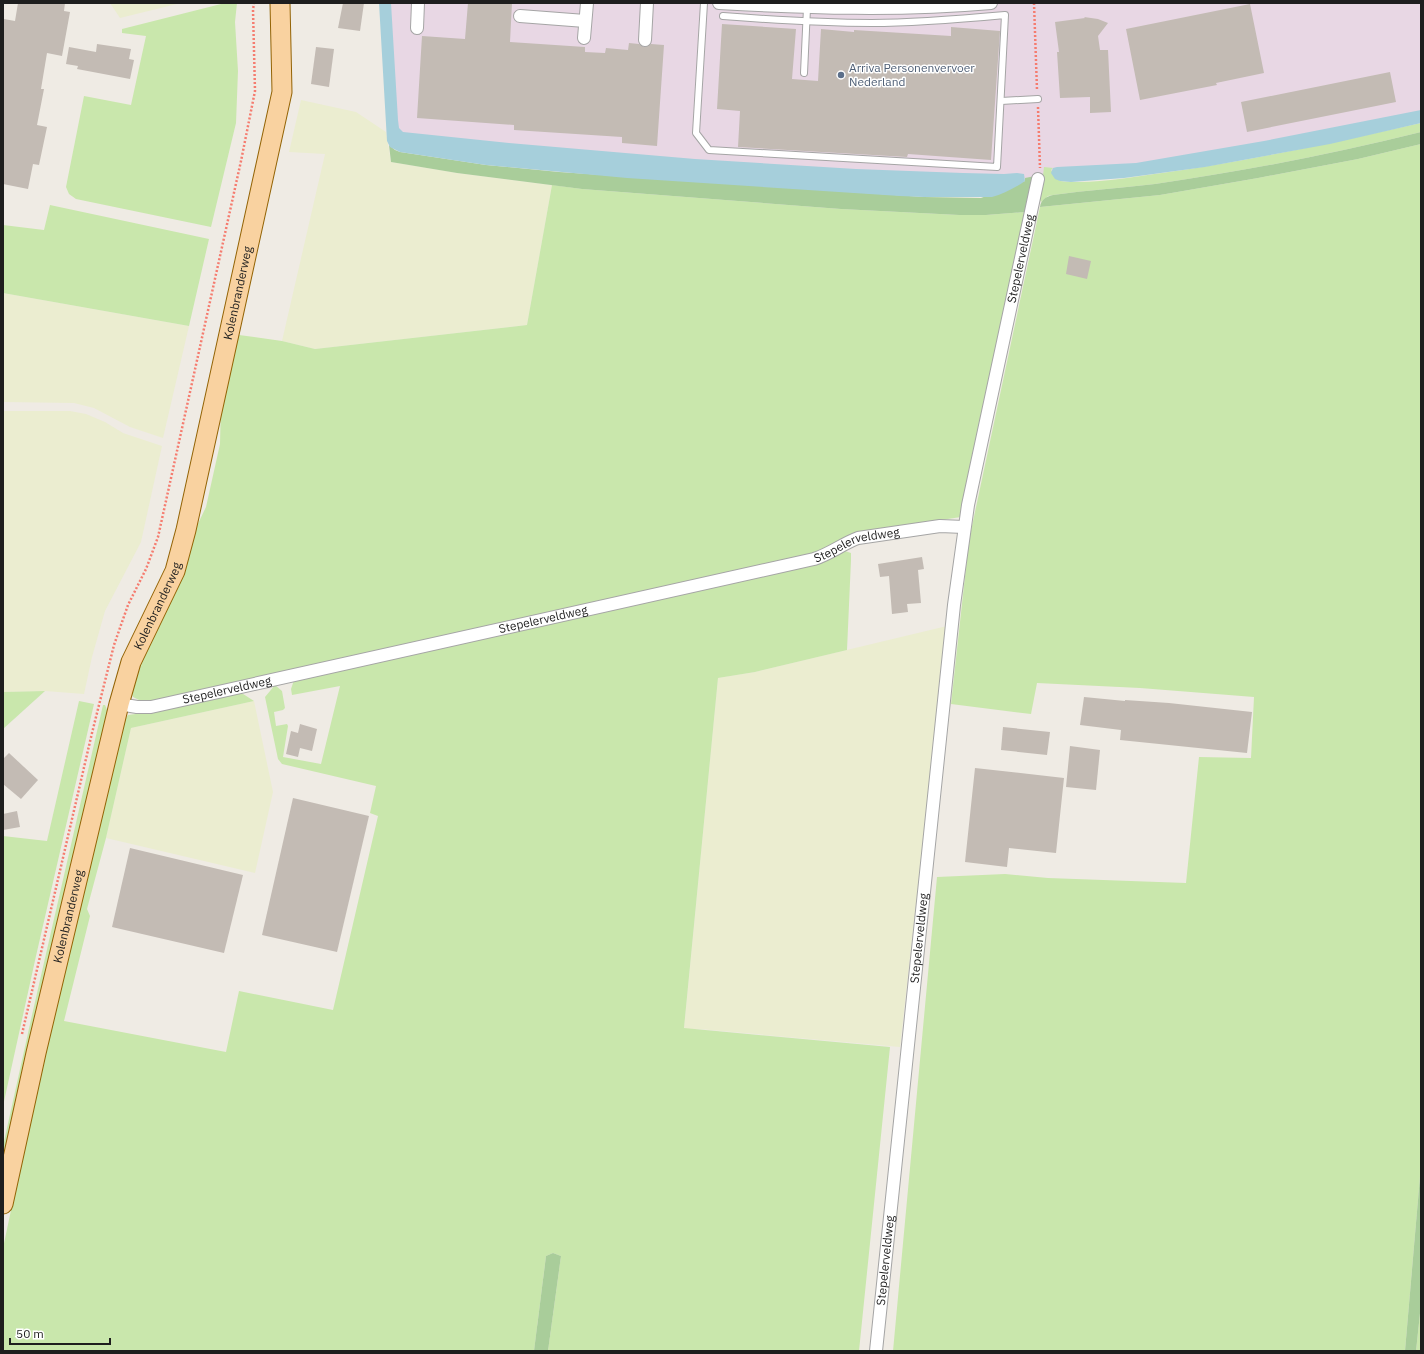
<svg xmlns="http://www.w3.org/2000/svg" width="1424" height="1354" font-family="'IBM Plex Sans',sans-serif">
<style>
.industrial{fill:#e8d7e4}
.farmland{fill:#ebedd0}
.grass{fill:#c9e7ac}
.forest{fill:#a9cd9a}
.water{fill:#a6cfdb}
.building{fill:#c3bbb4}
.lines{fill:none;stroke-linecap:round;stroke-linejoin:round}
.lane-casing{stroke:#a5a5a5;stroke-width:8}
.street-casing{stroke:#a5a5a5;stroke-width:14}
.primary-casing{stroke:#936305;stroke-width:21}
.path{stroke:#f57c6f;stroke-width:2.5;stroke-dasharray:2 2;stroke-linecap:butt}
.lane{stroke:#fff;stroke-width:6}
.street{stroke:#fff;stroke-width:12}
.primary{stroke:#f9d2a0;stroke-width:19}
.service-dot{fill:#5c6f8a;stroke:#fff;stroke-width:1.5}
.labels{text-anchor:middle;stroke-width:3;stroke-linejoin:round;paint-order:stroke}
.service-label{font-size:12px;fill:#4e5e75;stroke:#fff;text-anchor:start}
.street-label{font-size:12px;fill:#1e1e1e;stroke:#fff}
</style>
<rect width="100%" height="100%" fill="#efebe4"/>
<path class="industrial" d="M386,3H1421V119L1130,170L911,187L394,138Z"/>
<g class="farmland">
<path d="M110,3H181L120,18Z"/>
<path d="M301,100L356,112L386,132L391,162L457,173L552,185L527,325L315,349L282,341L325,154L289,152Z"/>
<path d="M3,293L189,326L163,438L130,427L94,408L74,403L3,402Z"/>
<path d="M3,411H70L86,414L105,422L123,433L162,446L141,542L105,611L92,657L84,694L45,691L3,692Z"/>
<path d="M947,626L900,1047L699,1029H684L718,678L755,672Z"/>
<path d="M254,701L273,792L255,873L106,838L131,728Z"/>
</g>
<g class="grass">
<path d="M225,3H237L235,22L238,71L236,123L211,227L76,199L69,194L66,187L84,96L131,105L146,36L122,33V29Z"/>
<path d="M1421,123V132C1334,154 1244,171 1155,184C1121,188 1087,190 1053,195L1048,196L1041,202L1040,200L1044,167L1053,168L1051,170L1060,181C1091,185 1132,177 1162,173C1249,161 1335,142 1421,123Z"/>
<path d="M1421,144V1165L1405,1351H893L937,877L1005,874L1048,878L1186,883L1199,757L1251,758L1254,697L1140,688L1037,683L1031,714L951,704L969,540L1040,207L1160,195L1258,178L1358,159Z"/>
<path d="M552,185L582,189L841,209L959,215H986L1026,212L961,517L868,531L807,556L158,701L143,702L133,697L131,691L134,675L161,617L184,575L193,534L206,507L220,444L221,402L239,335L282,341L315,349L527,325Z"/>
<path d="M50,205L209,239L189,326L3,293V225L44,230Z"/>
<path d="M845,551L851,553V560L847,650L755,672L718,678L684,1028L890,1047L859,1351H548L561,1256L553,1253L546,1256L534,1351H3V1248L42,1064L124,721L128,715L151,712L240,692L254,701L131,728L106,838L87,909L90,916L64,1021L226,1052L239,991L333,1010L378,816L370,813L376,786L282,764L278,759L265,697L275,685L282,691L285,708L283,710L274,712L276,726L287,724L288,726L283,757L321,764L340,686L292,695L291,689L294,680L833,556Z"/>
<path d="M45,691L3,729V692Z"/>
<path d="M79,701L94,704L36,956L3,1106V836L47,841Z"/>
<path d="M103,705H105L108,712L3,1173V1146L32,1015Z"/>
<path d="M1421,1304V1351H1416Z"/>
</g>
<g class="forest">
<path d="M1421,132V144L1358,159L1258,178L1160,195L1040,207C1041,200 1045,197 1053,195C1087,190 1121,188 1155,184C1244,171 1334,154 1421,132Z"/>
<path d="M389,145L395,150L400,152L486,165L559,172L924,197L981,198L1025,181V178L1035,176L1026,212L986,215H959L841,209L582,189L457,173L391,162Z"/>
<path d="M1421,1165V1304L1416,1351H1405Z"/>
<path d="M553,1253L561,1256L548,1351H534L546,1256Z"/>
</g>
<g class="water">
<path d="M379,3H391L398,120L399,128L403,132L509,143L695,159L856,169L963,173L1004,174L1017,173L1024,174L1025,181C1015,188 1003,194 992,197H924L900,196L627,178L486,165L400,152L390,147L387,141Z"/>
<path d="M1421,110V123L1330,144L1205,167L1124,178L1071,182L1060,181L1055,179L1051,173L1053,168L1057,167L1136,163L1264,141Z"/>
</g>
<g class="building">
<path d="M18,3H65L64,11L70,12L62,56L47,53L41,89H44L37,125L47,127L39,165L33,164L28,189L3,184V26L4,19L15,21Z"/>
<path d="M343,3H364L360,31L338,28Z"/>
<path d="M468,3H512L510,42L585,47V52L605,53L606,48L628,50L629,43L639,44L644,47L651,44L664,45L657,146L622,143V137L514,130V125L417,118L422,36L465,39Z"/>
<path d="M1250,4L1264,73L1216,83L1217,85L1140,100L1126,29Z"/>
<path d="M1084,17L1098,19L1108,23L1098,36L1100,50H1108L1111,112L1090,113V97L1060,98L1057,52H1059L1055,22L1085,18Z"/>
<path d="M722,24L796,29L792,79L818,81L821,29L854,32V30L951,36V27L1000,31L991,160L908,154L907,157L738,147L740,111L717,109Z"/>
<path d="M97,44L131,49L129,59L134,60L130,79L77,69L78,66L66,64L69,47L96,52Z"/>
<path d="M316,47L334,49L329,87L311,84Z"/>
<path d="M1390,72L1396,102L1247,132L1241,102Z"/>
<path d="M1069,256L1091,261L1087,279L1066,274Z"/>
<path d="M922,557L924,569L918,570L921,603L907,604L908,612L892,614L889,576L880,577L878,564Z"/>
<path d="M1084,697L1125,701V700L1169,703L1252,712L1247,753L1120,740L1121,730L1080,725Z"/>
<path d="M300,724L317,729L312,751L300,748L298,757L286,754L291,731L298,733Z"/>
<path d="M1003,727L1050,732L1047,755L1001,750Z"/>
<path d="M1070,746L1100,750L1096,790L1066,787Z"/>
<path d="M9,753L38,780L21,799L3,784V759Z"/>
<path d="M975,768L1064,778L1056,853L1009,848L1007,867L965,862Z"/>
<path d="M293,798L369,816L337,952L262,935Z"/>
<path d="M17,811L20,827L3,830V814Z"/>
<path d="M130,848L243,875L224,953L112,927Z"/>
</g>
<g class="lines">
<g class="lane-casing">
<g id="lane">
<path d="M704,3L696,133L709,150L997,167L1005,15C961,19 916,23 872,23C822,23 773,20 723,16"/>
<path d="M804,73L807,8"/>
<path d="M1001,101L1038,99"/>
</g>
</g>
<g class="street-casing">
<g id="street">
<path d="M719,3C810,8 900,11 991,3"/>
<path d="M520,16L585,21"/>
<path d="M417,28L418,3"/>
<path d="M584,38L587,3"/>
<path d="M645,40L647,3"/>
<path id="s1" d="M119,704L137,707H151L814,559C830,554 842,544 858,538L940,526L964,527"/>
<path id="s2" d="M876,1351L954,605L968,505L1038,179"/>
</g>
</g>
<g class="primary-casing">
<g id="primary">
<path id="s3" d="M3,1204L36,1053L119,704L131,662L175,571L186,530L282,92L280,3"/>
</g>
</g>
<g class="path">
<path d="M1034,3L1037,90"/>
<path d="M1038,107L1040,168"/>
<path d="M22,1034L92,733L114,645L128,605L146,569L158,537L241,161L255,91L253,10L254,3"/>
</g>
<use href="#lane" class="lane"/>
<use href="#street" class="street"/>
<use href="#primary" class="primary"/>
</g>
<circle class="service-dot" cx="841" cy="75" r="4"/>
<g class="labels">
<g class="service-label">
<text x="849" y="72">Arriva Personenvervoer<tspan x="849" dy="14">Nederland</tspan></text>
</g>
<g class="street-label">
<text dy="4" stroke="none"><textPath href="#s2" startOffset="1103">Stepelerveldweg</textPath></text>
<text dy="4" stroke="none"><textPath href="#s3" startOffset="943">Kolenbranderweg</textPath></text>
<text dy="4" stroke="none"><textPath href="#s1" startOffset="757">Stepelerveldweg</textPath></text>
<text dy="4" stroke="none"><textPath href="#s3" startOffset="619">Kolenbranderweg</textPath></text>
<text dy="4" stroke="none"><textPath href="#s1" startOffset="434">Stepelerveldweg</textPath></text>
<text dy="4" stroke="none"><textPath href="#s1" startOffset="110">Stepelerveldweg</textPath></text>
<text dy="4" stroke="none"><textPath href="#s3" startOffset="295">Kolenbranderweg</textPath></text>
<text dy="4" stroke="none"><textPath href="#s2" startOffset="415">Stepelerveldweg</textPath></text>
<text dy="4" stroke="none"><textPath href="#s2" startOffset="91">Stepelerveldweg</textPath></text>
</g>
</g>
<rect width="1424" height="1354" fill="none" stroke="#1e1e1e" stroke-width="8"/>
<path d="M10 1338v6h100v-6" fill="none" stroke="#1e1e1e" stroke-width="2"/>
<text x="16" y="1338" font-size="12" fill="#1e1e1e" stroke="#ffffff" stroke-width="3" paint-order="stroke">50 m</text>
</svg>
